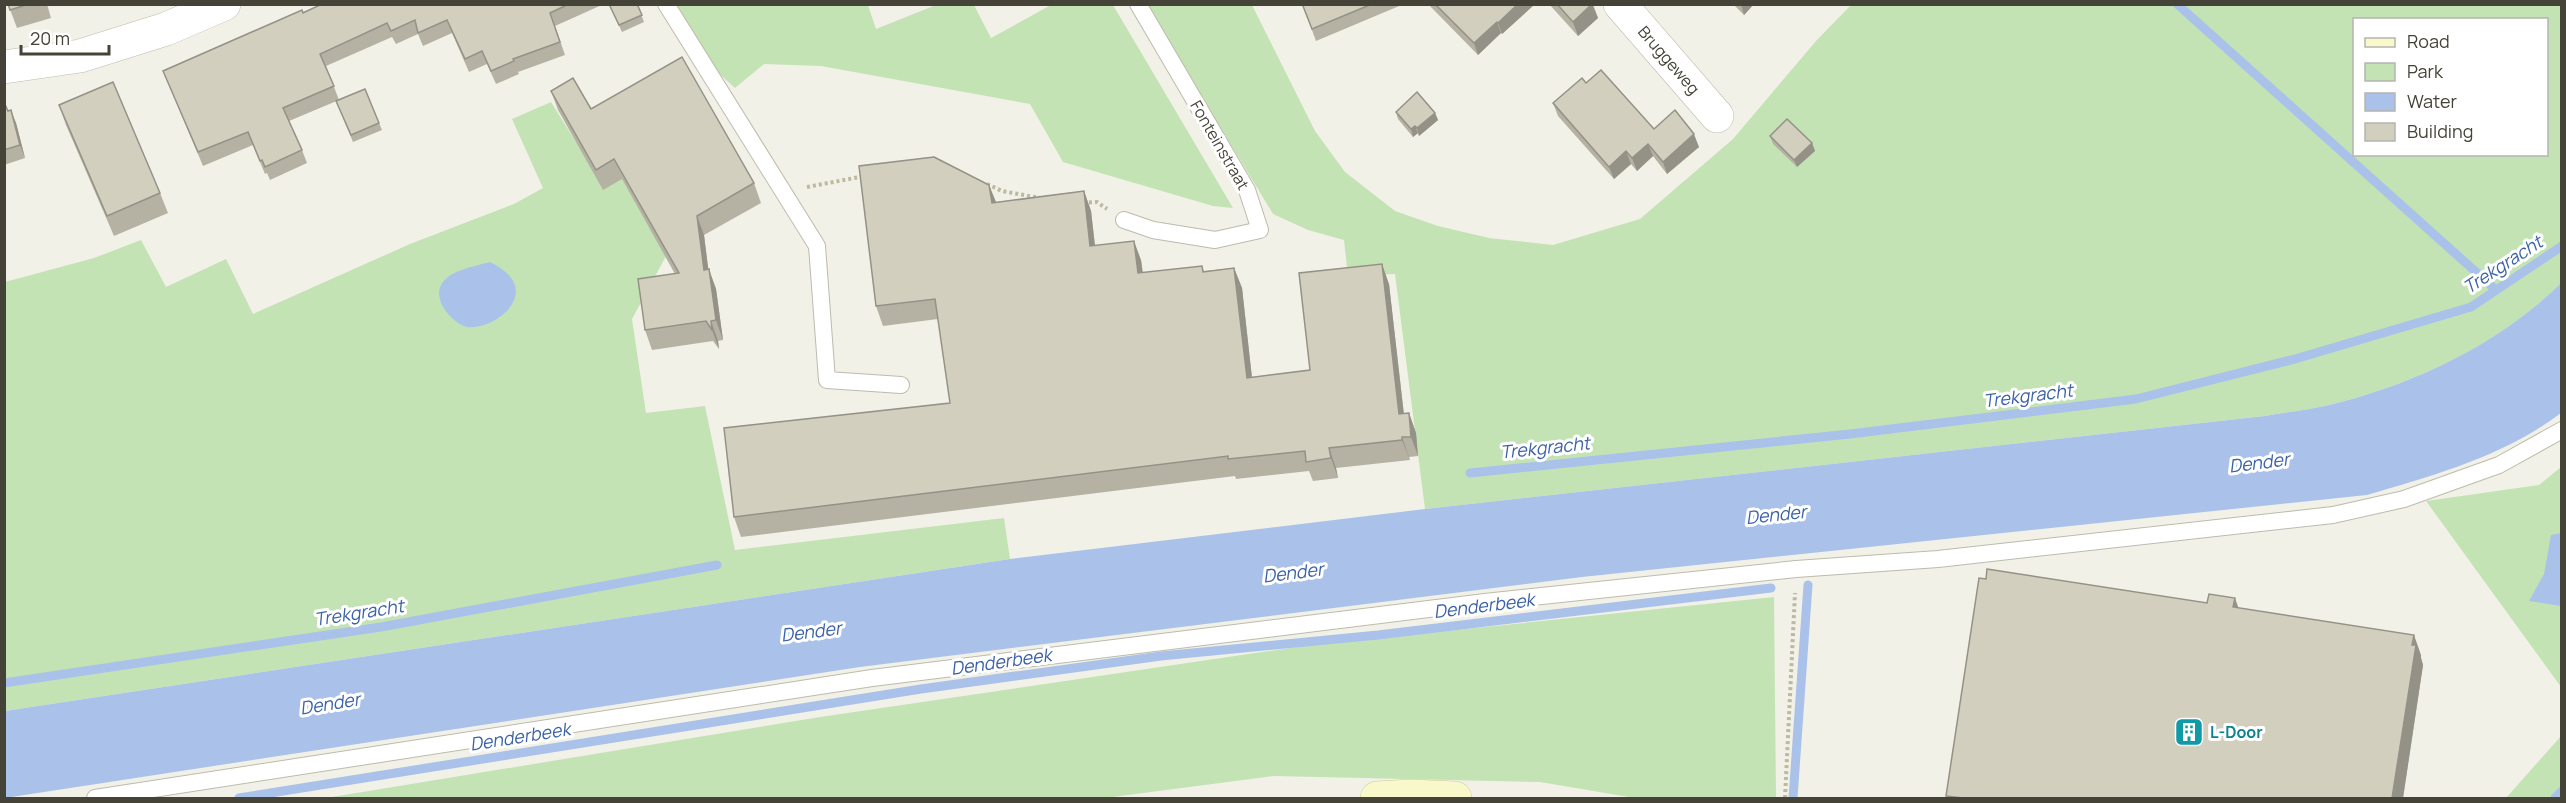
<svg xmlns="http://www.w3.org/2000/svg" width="2566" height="803" font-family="Manrope,sans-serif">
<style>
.green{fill:#c4e3b5;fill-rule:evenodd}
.water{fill:#aac2e9}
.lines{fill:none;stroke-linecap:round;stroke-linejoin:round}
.stream{stroke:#aac2e9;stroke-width:9}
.lane-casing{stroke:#bdbbac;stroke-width:18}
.street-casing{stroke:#bdbbac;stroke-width:34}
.secondary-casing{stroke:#cecb9c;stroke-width:34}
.path{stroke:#bdb99e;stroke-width:4;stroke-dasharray:3 3;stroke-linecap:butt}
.lane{stroke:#fff;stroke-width:16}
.street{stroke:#fff;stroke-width:33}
.secondary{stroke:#f9f8cb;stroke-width:33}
.wall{fill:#b5b2a4}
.shaded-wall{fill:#949186}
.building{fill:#d3cfbf;stroke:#949186;stroke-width:1.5}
.labels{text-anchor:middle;stroke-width:6;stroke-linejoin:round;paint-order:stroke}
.street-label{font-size:16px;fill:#454337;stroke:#fff}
.culture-label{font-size:16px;font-weight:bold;fill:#0d838f;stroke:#fff;text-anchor:start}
.water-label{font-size:18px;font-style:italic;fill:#3b62a7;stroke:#fff}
</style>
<rect width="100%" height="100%" fill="#f2f1e8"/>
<g class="green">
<path d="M677,5H868L876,29L936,5H974L991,38L1051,5H1113L1233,208L1213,206L1063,162L1030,104L821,66L764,64L735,88L714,69Z"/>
<path d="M1146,5H1252L1315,131L1345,172L1395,211L1438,226L1489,238L1553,245L1640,219L1733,139L1816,41L1851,5H2561V283C2499,344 2413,385 2329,405C2308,410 2286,412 2265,416L1425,509L1395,274L1348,276L1344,240L1308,230L1273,214ZM2354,20H2546V154H2354Z"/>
<path d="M551,102L576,142L622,179L666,256L632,319L646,413L705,406L735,550L1004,518L1010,559L5,711V282L94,258L141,240L166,287L226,259L253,314L410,244L514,204L543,188L512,119Z"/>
<path d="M2561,467V687L2426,501L2539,485Z"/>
<path d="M1774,597L1776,798H1635L1540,782L1274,776L1105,798H326L820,717L1310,645Z"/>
<path d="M2561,736V798H2506Z"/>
</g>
<g class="water">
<path d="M490,262C551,292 488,335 464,326C458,324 453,319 449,315C443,308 440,303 439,294C439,271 473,267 490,262Z"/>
<path d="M2561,283V413C2504,456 2435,475 2367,495L1582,577L860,667L5,798V711L1010,559L1425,509L2265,416C2286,412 2308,410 2329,405C2413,385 2499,344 2561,283Z"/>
<path d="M2561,533V606L2529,601L2544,574L2551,535Z"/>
</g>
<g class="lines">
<g class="stream">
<path d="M2177,4L2496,290"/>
<path d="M1470,473L1850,434L2136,399L2295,359L2471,307L2562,246"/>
<path d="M4,683L381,627L717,565"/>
<path d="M239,798L921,689L1161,656L1378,635L1771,588"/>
<path d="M1793,798L1808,585"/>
<path d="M2555,798L2562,791"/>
</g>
<g class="lane-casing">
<g id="lane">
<path d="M666,4L817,246L827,380L901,385"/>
<path d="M1124,220L1153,230L1215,240L1260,230L1247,190L1138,4"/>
<path d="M95,798L872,678L1485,602L1796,569L1938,559L2333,515L2404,499L2499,465L2562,430"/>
</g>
</g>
<g class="street-casing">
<g id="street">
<path d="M1620,4L1717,116"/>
<path d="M4,67L80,56L166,29L224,4"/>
</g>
</g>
<g class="secondary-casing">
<path id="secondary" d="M1377,798L1410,796L1455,798"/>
</g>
<g class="path">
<path d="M987,184L1002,191L1040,198"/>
<path d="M807,187L865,176"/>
<path d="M1083,203L1097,202L1107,209"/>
<path d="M1785,798L1795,593"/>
</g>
<use href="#lane" class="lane"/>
<use href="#street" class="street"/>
<use href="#secondary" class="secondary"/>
</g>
<g class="wall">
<path d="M8,4H47L51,18L17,28Z"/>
<path d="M322,4H604L555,26L565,55L518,72L519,74L496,84L487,64L469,72L452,33L423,46L418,34L396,44L392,37L326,66L339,100L289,121L302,150L307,163L270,180L267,173L265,174L253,145L203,166L163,71Z"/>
<path d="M609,4H637L644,22L622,32Z"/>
<path d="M1306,4H1404L1316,41L1303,6Z"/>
<path d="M1428,4H1535L1502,34L1501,33L1478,55Z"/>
<path d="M1549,4H1593L1598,18L1578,36Z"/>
<path d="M1733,4H1754L1744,15Z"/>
<path d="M1586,83L1654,129L1699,147L1667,174L1653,156L1637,171L1631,164L1614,179L1558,116L1553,103Z"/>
<path d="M551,91L754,183L761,203L704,235L708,269L716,289L723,340L718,341L719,349L713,341L652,350L645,330L675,274L622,179L603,190L558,110Z"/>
<path d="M336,101L379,123L382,130L353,142Z"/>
<path d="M4,102L8,111L16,123L25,158L4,165Z"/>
<path d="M59,105L160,193L168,213L114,236L66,125Z"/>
<path d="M1396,112L1435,113L1438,120L1419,136L1418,133L1413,137L1398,119Z"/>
<path d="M1770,136L1812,143L1815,151L1797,167L1773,144Z"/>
<path d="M989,185L996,202L1084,191L1091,211L1095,245L1141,260L1143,273L1202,266L1204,271L1234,268L1242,288L1252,377L1310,370L1389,284L1404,414L1409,413L1416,433L1418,456L1409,457L1410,460L1336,468L1338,478L1313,481L1309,471L1236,479L1235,476L741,537L734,517L950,403L938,319L883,326L876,306Z"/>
<path d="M1986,579L2238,608L2421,655V658L2423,665L2403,798H1947L1946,796Z"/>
</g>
<g class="shaded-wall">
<path d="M1518,4H1535L1502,34L1498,23Z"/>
<path d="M1592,4L1598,18L1578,36L1573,22Z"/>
<path d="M1741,4H1754L1744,15Z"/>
<path d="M1497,22L1501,33L1478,55L1474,43Z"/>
<path d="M11,110L16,123L25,158L20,145Z"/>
<path d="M1435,113L1438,120L1419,136L1417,128Z"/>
<path d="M1415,126L1418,133L1413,137L1411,129Z"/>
<path d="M1694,134L1699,147L1667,174L1663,162Z"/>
<path d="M1812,143L1815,151L1797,167L1794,160Z"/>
<path d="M1648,144L1653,156L1637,171L1632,158Z"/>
<path d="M1626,151L1631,164L1614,179L1609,167Z"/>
<path d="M989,185L997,205L992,203Z"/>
<path d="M1084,191L1091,211L1097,265L1090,246Z"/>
<path d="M697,216L704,235L711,290L704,270Z"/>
<path d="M1134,241L1141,260L1145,293L1138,273Z"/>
<path d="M1382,264L1389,284L1406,434L1399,414Z"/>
<path d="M1234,268L1242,288L1254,397L1247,378Z"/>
<path d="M709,269L716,289L723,340L716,320Z"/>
<path d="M711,321L718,341L719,349L712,330Z"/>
<path d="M1409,413L1416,433L1418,456L1411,437Z"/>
<path d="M1402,437L1409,457L1410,460L1402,440Z"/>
<path d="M1329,448L1336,468L1338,478L1331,458Z"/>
<path d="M2235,598L2242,618L2233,607Z"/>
<path d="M2414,635L2421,655V658L2423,665L2403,798H2392Z"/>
</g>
<g class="building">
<path d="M8,4H29L10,10Z"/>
<path d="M322,4H569L550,13L560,42L513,59L514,61L491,71L482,51L465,59L447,20L418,33L415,20L391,31L387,23L320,54L334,86L283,108L302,150L265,167L262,160L260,161L248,132L198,152L163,71L302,10L303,13Z"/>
<path d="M609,4H637L642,15L619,25Z"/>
<path d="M1306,4H1372L1312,29L1303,6Z"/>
<path d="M1435,4H1518L1498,23L1497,22L1474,43Z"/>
<path d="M1557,4H1592L1573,22Z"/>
<path d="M682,57L754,183L697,216L704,270L709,269L716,320L711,321L712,330L706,321L645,330L638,279L679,273L614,159L596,170L551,91L573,78L591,109Z"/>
<path d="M1601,70L1654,129L1675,110L1694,134L1663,162L1648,144L1632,158L1626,151L1609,167L1553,103L1582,78L1586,83Z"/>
<path d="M113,82L160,193L107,216L59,105Z"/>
<path d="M365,89L379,123L351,135L336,101Z"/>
<path d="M1417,92L1435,113L1417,128L1415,126L1411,129L1396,112Z"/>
<path d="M4,102L8,111L11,110L20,145L4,150Z"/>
<path d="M1787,119L1812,143L1794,160L1770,136Z"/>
<path d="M934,157L989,185L992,203L1084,191L1090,246L1134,241L1138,273L1202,266L1203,272L1234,268L1247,378L1310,370L1299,273L1382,264L1399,414L1409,413L1411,437H1402V440L1329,448L1331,458L1306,462L1305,451L1228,459V456L734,517L724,428L950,403L935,299L876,306L859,166Z"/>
<path d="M1987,569L2207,603L2209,594L2235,598L2233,607L2414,635L2412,645H2416L2392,798H1963L1946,796L1979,578L1986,579Z"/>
</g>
<defs>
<g id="building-square" transform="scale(1.5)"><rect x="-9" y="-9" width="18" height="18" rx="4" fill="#0f9aa8" stroke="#fff"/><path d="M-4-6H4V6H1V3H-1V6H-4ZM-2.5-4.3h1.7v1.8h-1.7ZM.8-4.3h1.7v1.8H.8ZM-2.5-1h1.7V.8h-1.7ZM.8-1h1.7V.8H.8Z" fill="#fff"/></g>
</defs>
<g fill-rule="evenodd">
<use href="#building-square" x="2189" y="732"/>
</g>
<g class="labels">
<g class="street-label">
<text transform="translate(1669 60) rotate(49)" y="6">Bruggeweg</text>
<text transform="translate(1220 145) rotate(60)" y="6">Fonteinstraat</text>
</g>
<g class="culture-label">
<text x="2210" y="738">L-Door</text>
</g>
<g class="water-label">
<text transform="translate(2503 265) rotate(-33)" y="6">Trekgracht</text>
<text transform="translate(2028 396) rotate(-7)" y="6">Trekgracht</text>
<text transform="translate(1545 448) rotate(-6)" y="6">Trekgracht</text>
<text transform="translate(2259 463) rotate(-7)" y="6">Dender</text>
<text transform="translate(1776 515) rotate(-6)" y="6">Dender</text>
<text transform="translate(1293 573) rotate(-7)" y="6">Dender</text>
<text transform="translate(1484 606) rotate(-7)" y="6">Denderbeek</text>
<text transform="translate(359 613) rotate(-9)" y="6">Trekgracht</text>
<text transform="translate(811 632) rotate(-7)" y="6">Dender</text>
<text transform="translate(1001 662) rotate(-8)" y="6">Denderbeek</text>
<text transform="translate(330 704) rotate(-9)" y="6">Dender</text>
<text transform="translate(520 737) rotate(-9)" y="6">Denderbeek</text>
</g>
</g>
<rect width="2566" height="803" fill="none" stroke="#454337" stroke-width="12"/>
<rect x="2353" y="18" width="195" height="138" fill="#ffffff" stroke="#b5b4af" stroke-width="1.5"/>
<rect x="2365" y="38" width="30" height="9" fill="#f9f8cb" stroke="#b5b4af" stroke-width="1.5"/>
<text x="2407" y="48" font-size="18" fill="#454337">Road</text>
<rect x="2365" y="63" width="30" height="18" fill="#c4e3b5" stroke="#b5b4af" stroke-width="1.5"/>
<text x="2407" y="78" font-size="18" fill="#454337">Park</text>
<rect x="2365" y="93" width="30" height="18" fill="#aac2e9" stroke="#b5b4af" stroke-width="1.5"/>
<text x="2407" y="108" font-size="18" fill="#454337">Water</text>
<rect x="2365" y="123" width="30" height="18" fill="#d3cfbf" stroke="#b5b4af" stroke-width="1.5"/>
<text x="2407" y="138" font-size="18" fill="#454337">Building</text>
<path d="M21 45v9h88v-9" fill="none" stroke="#454337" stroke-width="3"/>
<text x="30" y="45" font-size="18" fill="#454337" stroke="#ffffff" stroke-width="4.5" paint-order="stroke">20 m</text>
</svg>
